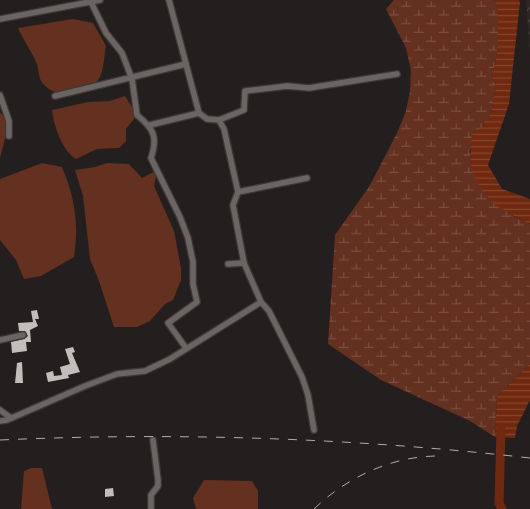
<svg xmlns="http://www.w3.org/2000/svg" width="530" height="509" font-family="Overpass,sans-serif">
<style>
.industrial{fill:url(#industrial-furrows)}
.grass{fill:#64301f}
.wetland{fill:url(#wetland-marsh)}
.water{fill:url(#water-rules)}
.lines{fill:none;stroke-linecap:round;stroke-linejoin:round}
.river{stroke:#70280e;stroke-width:9}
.building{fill:#c3bdbb}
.street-casing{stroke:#3d3938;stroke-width:8}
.street{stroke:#6a6463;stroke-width:5.5}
.rail{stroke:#b1adac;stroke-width:1;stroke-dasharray:9 9;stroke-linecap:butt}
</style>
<defs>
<pattern id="industrial-furrows" width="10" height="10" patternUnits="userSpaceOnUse" patternTransform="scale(1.25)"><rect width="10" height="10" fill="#2f2521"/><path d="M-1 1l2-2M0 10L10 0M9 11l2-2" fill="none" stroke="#4d4441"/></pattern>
<pattern id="wetland-marsh" width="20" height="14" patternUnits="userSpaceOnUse" patternTransform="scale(1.25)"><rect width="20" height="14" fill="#64301f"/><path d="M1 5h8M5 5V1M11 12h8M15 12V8" fill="none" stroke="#7a4e3f"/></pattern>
<pattern id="water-rules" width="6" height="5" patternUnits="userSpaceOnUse" patternTransform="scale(1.25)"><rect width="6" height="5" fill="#70280e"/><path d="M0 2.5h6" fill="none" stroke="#844731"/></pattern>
</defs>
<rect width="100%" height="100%" fill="#231f1e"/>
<path class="industrial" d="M526,0H530V52Z"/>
<g class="grass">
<path d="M73,19L93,23L106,46C104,55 104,73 98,80C85,99 54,100 41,81C38,75 39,68 36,62C31,50 23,40 18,28Z"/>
<path d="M125,96L137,115L126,129V141L119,148L97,149L76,159C62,150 54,127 52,110L88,102L110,101Z"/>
<path d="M0,112L9,124L0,158Z"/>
<path d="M42,163L62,167C75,198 79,224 74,257L41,276L24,279L16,260L0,240V179Z"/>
<path d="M107,163L129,164L142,178L157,170L154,186L174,231L181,268V280L173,300L165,304L150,321L137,327H114L99,281L90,259L83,196L75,170L95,167Z"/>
<path d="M31,468H42L52,509H21L24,471Z"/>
<path d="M204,480L252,481L258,491V509H196L193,498Z"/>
</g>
<path class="wetland" d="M394,0H494L498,10V47L492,77L496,87L491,113L469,152L513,216L530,224V364L497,396L495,437L470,421L381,380L328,344L335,235L369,187L397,133L406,111L410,91L411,71L406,48L386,9Z"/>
<g class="water">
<path d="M494,0H519L520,2L509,104L488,165L502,189L530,199V224C487,204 462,182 473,132L480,129L491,113L496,87L492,77L498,47V10Z"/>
<path d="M530,364V400L517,426L515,438L495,437L497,396Z"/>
</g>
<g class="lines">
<path class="river" d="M501,428L499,503L502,509"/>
</g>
<g class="building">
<path d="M37,310L39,319H35L38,326L30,330L31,342H26L27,351L12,353L11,342L24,339L28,336L25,331H19L18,323L33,322L31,311Z"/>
<path d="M73,347L75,352L72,353L80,372L68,375L69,378L48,382L46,373L53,371L54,376L62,375L60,367L70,364L65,349Z"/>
<path d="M22,362L23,383H15L17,363Z"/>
<path d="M113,488L114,496L105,497V489Z"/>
</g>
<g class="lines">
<g class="street-casing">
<g id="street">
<path d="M90,0L106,33L122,53L132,79L137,115C154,129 158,137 151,158L180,217L188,238L193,262V284L197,302L168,323L186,348"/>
<path d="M169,0L199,113L207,119L219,120"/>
<path d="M0,19L100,0"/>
<path d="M0,95L9,121V136"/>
<path d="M55,96L186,64"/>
<path d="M150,125L199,113"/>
<path d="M238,192L307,178"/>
<path d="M228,264L244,263"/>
<path d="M261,302L269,311L302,377L308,395L314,430"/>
<path d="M0,340L23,335"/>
<path d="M0,410L11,418"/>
<path d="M0,421L7,420L85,386L117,374L145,371L170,359L261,302L244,263L233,205L238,192L224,129L219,120L244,110L245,91L287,86L309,88L397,74"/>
<path d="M151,509V495L158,486V480L153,440"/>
</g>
</g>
<use href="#street" class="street"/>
<g class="rail">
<path d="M0,440C177,432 354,438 530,458"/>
<path d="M314,509C346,478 390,457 435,456"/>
</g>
</g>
</svg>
